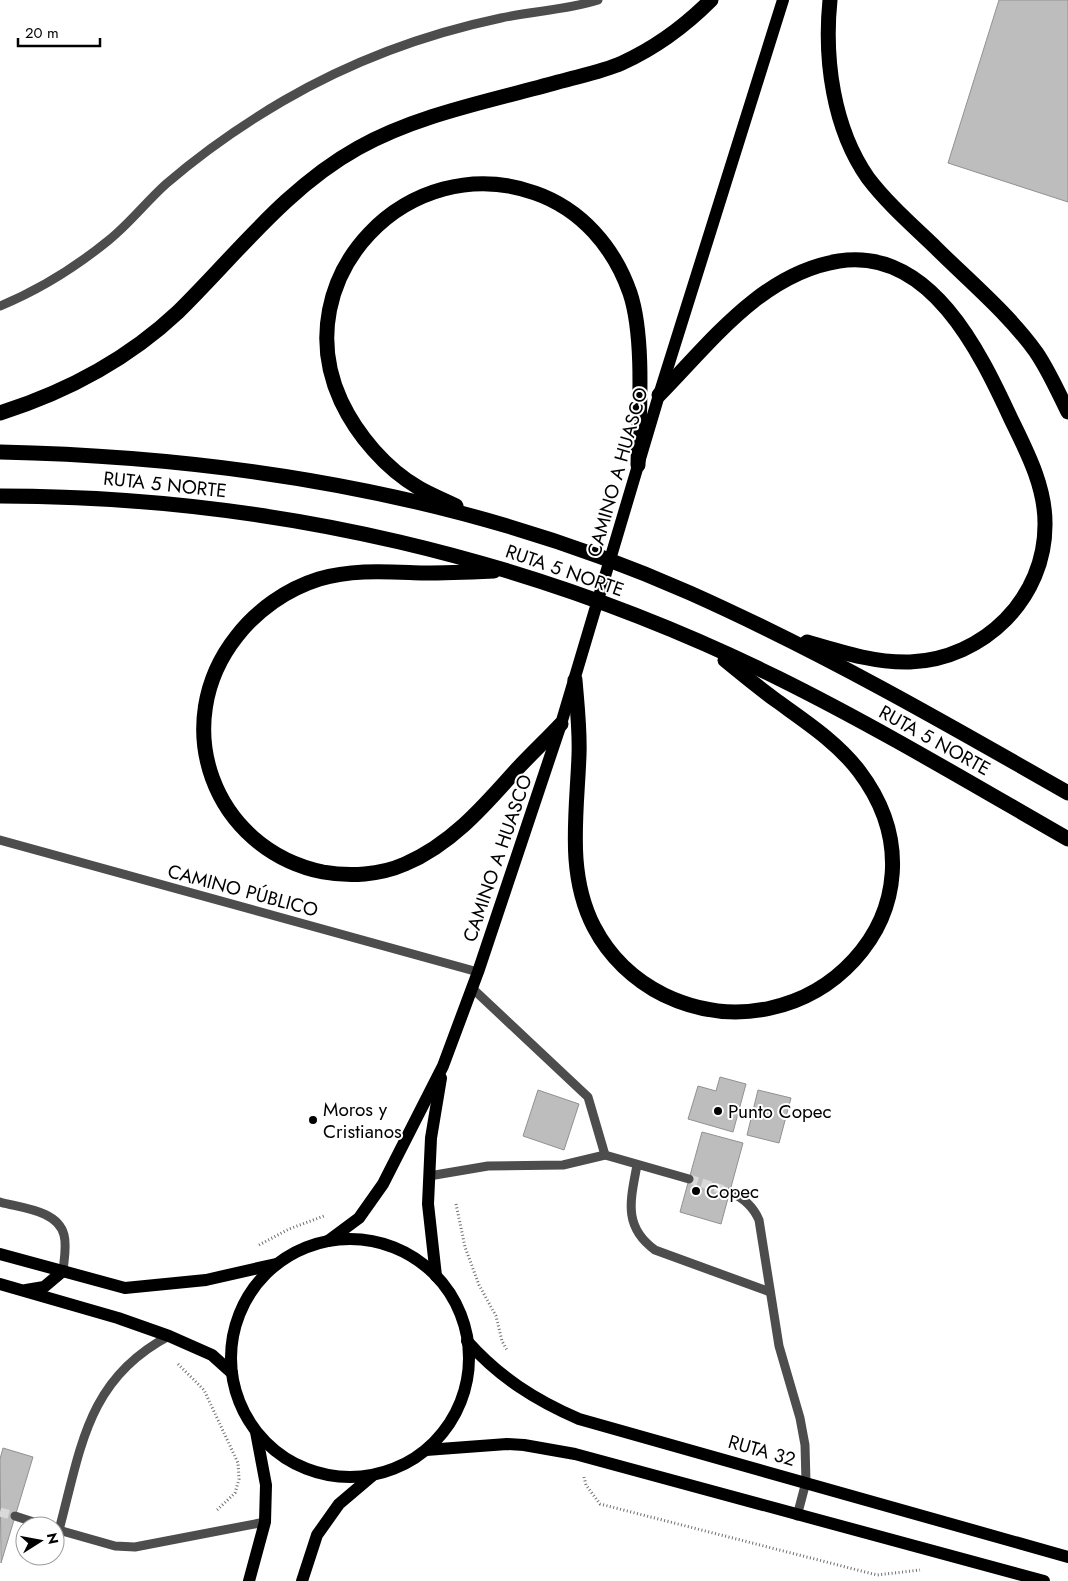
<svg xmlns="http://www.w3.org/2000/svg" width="1068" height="1581" font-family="Jost,sans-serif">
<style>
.building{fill:#bdbdbd;stroke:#919191}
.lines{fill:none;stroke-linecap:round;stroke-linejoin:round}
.minor-tunnel{stroke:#d9d9d9;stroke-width:9;stroke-dasharray:9 4.5;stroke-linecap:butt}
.path{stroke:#6f6f6f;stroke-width:3;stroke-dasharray:1 2.5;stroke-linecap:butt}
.minor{stroke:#4d4d4d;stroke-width:9}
.major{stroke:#000;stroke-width:12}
.highway{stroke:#000;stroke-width:15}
.poi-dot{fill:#000;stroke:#fff;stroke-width:2}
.labels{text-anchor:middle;stroke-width:4;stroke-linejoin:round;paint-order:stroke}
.street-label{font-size:19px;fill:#000;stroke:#fff}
.poi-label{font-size:19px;fill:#000;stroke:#fff;text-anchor:start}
</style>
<rect width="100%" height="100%" fill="#fff"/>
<g class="building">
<path d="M999,0H1068V202L948,163Z"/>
<path d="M720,1077L746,1084L733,1132L688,1119L698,1086L716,1091Z"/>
<path d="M538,1090L579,1104L564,1150L523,1136Z"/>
<path d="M758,1090L791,1098L779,1143L747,1135Z"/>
<path d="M702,1132L743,1143L721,1224L680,1212Z"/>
<path d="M3,1448L33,1457L1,1563L0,1459Z"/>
</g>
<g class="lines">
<g class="minor-tunnel">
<path d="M689,1179L730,1192"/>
<path d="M0,1512L15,1516"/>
</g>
<g class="path">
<path d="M456,1204L465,1247L479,1285L496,1316L502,1341L507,1350"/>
<path d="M259,1245L289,1229L324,1216"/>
<path d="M178,1364L204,1390L238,1463L239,1479L235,1493L216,1511"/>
<path d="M584,1477L586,1485L600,1504L877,1575L920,1570"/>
</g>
<g class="minor">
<path d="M0,306C39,290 77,266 109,240C130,223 146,202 166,184C202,153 242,125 283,101C350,62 425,34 501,18C533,11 567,10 598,0"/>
<path d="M0,840L478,972"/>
<path d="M472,988L588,1097L605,1155"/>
<path d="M637,1165C631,1199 622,1226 655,1250L770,1292"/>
<path d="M429,1176L488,1166L563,1165L605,1155L689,1179"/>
<path d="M730,1192C744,1198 753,1206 759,1220L779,1346L800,1418L805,1445L806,1482L797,1516"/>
<path d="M0,1202C21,1208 58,1210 64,1235C67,1246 64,1260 63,1271"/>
<path d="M15,1516L46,1526"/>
<path d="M55,1529L115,1546L135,1547L265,1522"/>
<path d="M59,1530C81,1448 87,1379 169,1336"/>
</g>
<g class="major">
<circle cx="350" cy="1358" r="119"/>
<path d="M328,1241L359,1218L383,1184L443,1066L478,972L561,724L659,395L783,0"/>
<path d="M0,1254L125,1288L206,1280L276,1264"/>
<path d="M436,1276L428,1204L431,1138L441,1078"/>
<path d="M0,1284L118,1318L169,1336L212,1355L232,1373"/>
<path d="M26,1290L44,1287L63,1271"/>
<path d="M467,1341C499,1377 535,1400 579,1419L1068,1557"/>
<path d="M426,1450L507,1444L524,1445L575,1454L1044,1581"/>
<path d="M249,1581L265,1522L266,1485L256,1432"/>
<path d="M302,1581L317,1535L339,1504L372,1476"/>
</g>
<g class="highway">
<path d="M830,0C824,59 833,128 868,178C887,203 911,224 934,246C968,280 1008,313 1036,352C1049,371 1058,392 1068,412"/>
<path d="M659,395C711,342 762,273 839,261C930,247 980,352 1011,419C1027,452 1045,486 1045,523C1046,598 984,659 910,662C875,663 841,652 807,642"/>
<path d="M0,413C66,392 127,360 178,312C236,255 286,188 358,148C419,114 491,101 558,82C579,76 602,72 622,63C655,48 686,25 711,0"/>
<path d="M0,452C235,457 474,497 690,593C820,651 944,722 1068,793"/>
<path d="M0,496C271,496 535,558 778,678C877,727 972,784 1068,839"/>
<path d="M456,506C444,500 431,495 419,488C386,469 357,435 341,401C284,277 409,148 535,193C581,209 614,247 630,293C645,338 639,416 638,465"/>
<path d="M494,571C471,572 447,573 424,573C388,572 354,569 319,579C287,589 257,610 237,636C167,724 213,849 323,872C350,877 380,875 405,864C452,844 485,805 518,768C532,753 547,739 561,724"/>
<path d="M575,680C577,705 580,730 579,755C577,813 566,873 594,927C609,956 634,980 664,995C808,1064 962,907 859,771C837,742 806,722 777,701C759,688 742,674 725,660"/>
</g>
</g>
<g class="poi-dot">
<circle cx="718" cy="1111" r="5"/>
<circle cx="313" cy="1120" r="5"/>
<circle cx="696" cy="1191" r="5"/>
</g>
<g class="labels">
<g class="street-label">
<text transform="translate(617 472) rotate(-74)" y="7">CAMINO A HUASCO</text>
<text transform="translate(165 484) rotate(6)" y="7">RUTA 5 NORTE</text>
<text transform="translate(565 570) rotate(19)" y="7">RUTA 5 NORTE</text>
<text transform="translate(935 740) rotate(29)" y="7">RUTA 5 NORTE</text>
<text transform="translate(497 858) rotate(-71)" y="7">CAMINO A HUASCO</text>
<text transform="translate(243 890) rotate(15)" y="7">CAMINO PÚBLICO</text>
<text transform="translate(762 1450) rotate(16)" y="7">RUTA 32</text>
</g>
<g class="poi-label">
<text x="323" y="1116">Moros y<tspan x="323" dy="22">Cristianos</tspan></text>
<text x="728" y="1118">Punto Copec</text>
<text x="706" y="1198">Copec</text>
</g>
</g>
<g transform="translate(40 1541) rotate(79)"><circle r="24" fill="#ffffff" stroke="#999999"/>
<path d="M0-4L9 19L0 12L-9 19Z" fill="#000000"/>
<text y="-8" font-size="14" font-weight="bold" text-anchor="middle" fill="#000000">N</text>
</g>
<path d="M18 38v8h82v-8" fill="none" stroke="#000000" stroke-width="2.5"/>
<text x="25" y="38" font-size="15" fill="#000000" stroke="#ffffff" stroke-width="4" paint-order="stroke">20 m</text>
</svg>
